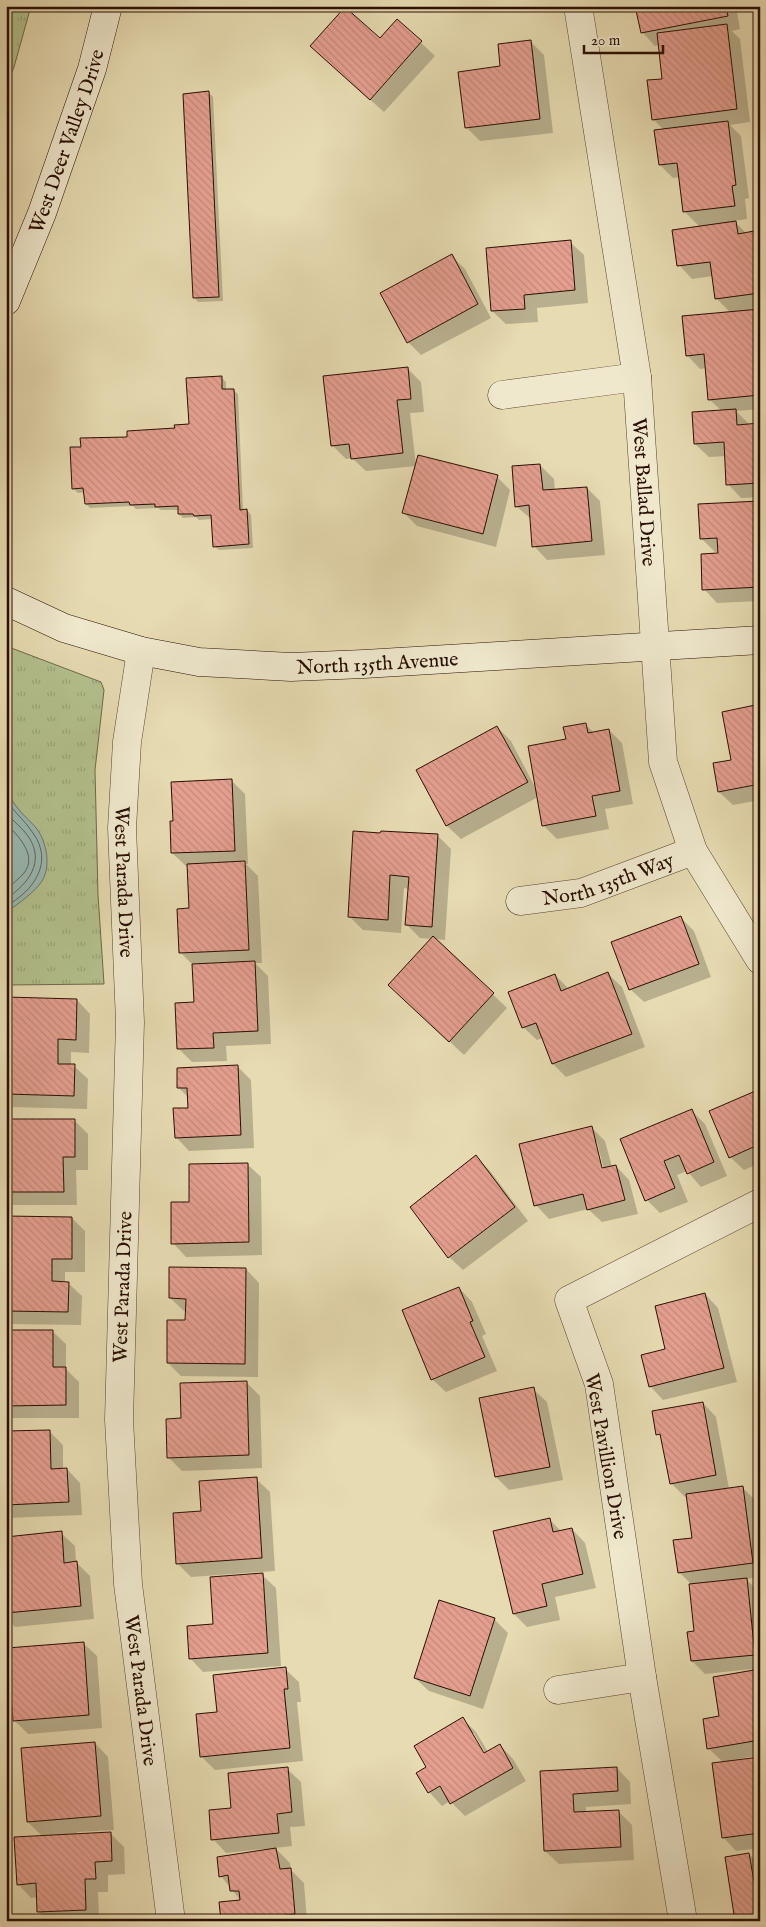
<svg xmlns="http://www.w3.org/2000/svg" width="766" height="1927" font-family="'IM FELL English',serif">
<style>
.grass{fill:url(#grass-tufts);stroke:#6e6848}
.water{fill:#98bab3;stroke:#6c756c}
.shadow{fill:#0003;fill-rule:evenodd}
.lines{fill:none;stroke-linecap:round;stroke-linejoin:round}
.shore{stroke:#61645a;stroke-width:1}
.building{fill:url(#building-back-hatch);stroke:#2a0e02}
.street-casing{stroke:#59412e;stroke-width:29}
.secondary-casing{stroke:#2a0e02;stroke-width:29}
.street{stroke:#efe8cd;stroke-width:28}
.secondary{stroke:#efe8cd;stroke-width:28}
.labels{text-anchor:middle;stroke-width:4.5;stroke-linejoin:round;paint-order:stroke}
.street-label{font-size:20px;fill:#2a0e02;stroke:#efe8cd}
</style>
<defs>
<pattern id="grass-tufts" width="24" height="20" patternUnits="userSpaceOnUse" patternTransform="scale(1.25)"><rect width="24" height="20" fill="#b3c18e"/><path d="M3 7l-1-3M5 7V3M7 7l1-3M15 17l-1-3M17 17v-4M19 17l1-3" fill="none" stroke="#9aa579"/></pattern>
<pattern id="building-back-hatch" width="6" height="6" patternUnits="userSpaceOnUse" patternTransform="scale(1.25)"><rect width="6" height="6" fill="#e49f8f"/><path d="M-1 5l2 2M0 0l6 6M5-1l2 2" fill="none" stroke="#c4887a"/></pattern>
</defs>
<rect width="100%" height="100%" fill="#e7dbb2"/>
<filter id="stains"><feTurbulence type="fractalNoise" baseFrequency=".004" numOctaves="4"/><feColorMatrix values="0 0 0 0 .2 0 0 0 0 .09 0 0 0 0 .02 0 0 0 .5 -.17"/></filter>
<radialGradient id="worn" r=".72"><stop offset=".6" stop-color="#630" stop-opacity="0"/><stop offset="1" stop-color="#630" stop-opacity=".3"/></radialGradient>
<g class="grass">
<path d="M6,6H31L14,67L6,87Z"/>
<path d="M6,646L101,682L104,690L95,770L98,895L104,984L6,985Z"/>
</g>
<path class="water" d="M6,785C9,792 11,800 16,806C22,815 31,821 37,829C47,843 51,866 42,881C36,891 16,906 6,912Z"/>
<g class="shadow">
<path d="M636,6H736L740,29L732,31L740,39L750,122L730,125L741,136L749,198L745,199L747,219L734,221L747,234L754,233L760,239V308L750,309V311L760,310V409L736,411L749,424L760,425V497L741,498L728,484L726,456L709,457L695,444L722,411L709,399L707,368L700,369L687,355L731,313L716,298L713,276L692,279L679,265L700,227L685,212L680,177L673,178L660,165L664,130L653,119L664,80L660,45L655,46L642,32Z"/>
<path d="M397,20L435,56L384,112L325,60L380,40Z"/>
<path d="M530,41L544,55L553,133L480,141L466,127Z"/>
<path d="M209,93L213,97L223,301L198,302L194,297Z"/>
<path d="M570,242L584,255L588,303L537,308L538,322L506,324L492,311Z"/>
<path d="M451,255L465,269L491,318L421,355L408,342Z"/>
<path d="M407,368L421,382L424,412L410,413L416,466L366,471L352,458L346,459L332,445Z"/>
<path d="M221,377L226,382V390H233L238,394L243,511L247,510L251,515L253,548L219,550L214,546L212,519L199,520L196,517L183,518L179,514V510H161L158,508L136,509L133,506L90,508L86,504L85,492L78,493L73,488L83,448L190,425Z"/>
<path d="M540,465L554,479L555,491L587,488L600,501L605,555L547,560L534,546L531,519L516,506Z"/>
<path d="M497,477L510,490L496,547L417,526L404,513Z"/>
<path d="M760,502V601L717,603L704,589L719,552H715L701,538Z"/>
<path d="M760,706V800L733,805L719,792Z"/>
<path d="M585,724L594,733L609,730L622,743L633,804L605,809L609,829L557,839L543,825L538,797L461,839L447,826L418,770L497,727L511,741L536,789Z"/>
<path d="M231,780L245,794L248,864H246L258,876L262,963H255L268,976L271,1044L226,1046L227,1061L192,1062L179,1049L196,1003L194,966L181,953L190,909L188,866H186L172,853Z"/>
<path d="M354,832L437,835L451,849L445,940L435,939L507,1008L464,1055L403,998L432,939L420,938L407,925L409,889L404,888L401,933L363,930L349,916Z"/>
<path d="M680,917L694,931L711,977L644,1002L630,989Z"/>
<path d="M608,974L622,987L645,1047L566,1077L553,1064L543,1038L537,1040L523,1027L555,975L569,989Z"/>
<path d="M6,999L77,1000L90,1014L89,1053L71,1052V1066H74L88,1079L87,1109L12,1107L6,1101Z"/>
<path d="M238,1067L251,1080L254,1148L189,1151L176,1137L189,1109V1098L179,1088Z"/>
<path d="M760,1090V1163L744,1170L730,1157Z"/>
<path d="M691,1110L705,1124L727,1176L701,1187L687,1171L677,1175L688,1202L660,1213L647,1200L621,1140Z"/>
<path d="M74,1120L88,1134V1170H76L77,1205H6V1121Z"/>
<path d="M592,1128L605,1141L612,1167L616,1166L629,1180L638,1214L602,1222L588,1209L549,1219L536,1205ZM595,1142H597L605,1174H603Z"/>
<path d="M476,1157L490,1171L528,1221L463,1270L449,1257Z"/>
<path d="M247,1164L261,1177L262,1255L186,1257L173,1243L191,1203Z"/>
<path d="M6,1217L72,1218L85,1231V1272H65V1283H68L82,1296L81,1325L6,1324Z"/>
<path d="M246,1269L259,1283L258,1377L181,1376L168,1363L187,1321V1312L184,1311L170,1298Z"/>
<path d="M459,1288L472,1302L486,1334L482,1336L497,1371L446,1392L432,1379Z"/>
<path d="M705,1294L718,1308L737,1382L663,1400L650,1386L667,1350Z"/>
<path d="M6,1331H52L66,1344V1369L79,1382V1418H6Z"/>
<path d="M246,1382L260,1396L262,1468L182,1471L168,1457L182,1420Z"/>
<path d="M533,1389L547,1402L563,1480L509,1490L496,1477Z"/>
<path d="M703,1403L716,1417L729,1489L743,1488L756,1501L760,1528V1577L746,1579L760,1593V1755L732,1760V1762L760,1759V1848L736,1851L723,1837L724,1763L708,1748L752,1669L705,1674L692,1661L696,1632L691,1584L679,1572L693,1539L688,1496L685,1497L671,1483L663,1439L658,1434Z"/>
<path d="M49,1431L63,1445V1470L67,1469L80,1483L82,1515L6,1518V1433Z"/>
<path d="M256,1479L270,1492L275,1571L191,1577L177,1563L203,1512Z"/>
<path d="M550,1520L562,1532L572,1529L585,1543L596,1588L555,1597L560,1620L527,1627L514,1614Z"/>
<path d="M61,1533L75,1546L76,1562L90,1576L94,1619L15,1627L6,1618V1538Z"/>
<path d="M262,1575L276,1588L281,1666L203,1672L190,1658L214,1625Z"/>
<path d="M494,1619L508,1633L483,1709L429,1691L415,1678Z"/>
<path d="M83,1643L97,1656L102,1728L28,1734L15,1721Z"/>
<path d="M285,1669L299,1682L301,1702H297L303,1761L215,1770L201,1756L218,1713Z"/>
<path d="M463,1719L476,1732L488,1752L500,1745L513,1759L526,1781L465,1816L450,1801L442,1806L429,1792L428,1768ZM471,1733H474L488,1758L486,1759Z"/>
<path d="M95,1743L108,1757L114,1830L77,1832V1835L110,1833L124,1847L125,1874L108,1875V1892H98L99,1918L115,1917L119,1921H48L39,1912L38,1897L31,1898L18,1884L43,1837L28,1822Z"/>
<path d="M617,1768L630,1782L631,1804L586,1807V1813L618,1811L632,1825L634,1860L559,1864L545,1851L541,1773Z"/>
<path d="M287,1769L301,1782L305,1826L290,1827L292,1846L275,1848L290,1863L291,1870L304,1883L307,1921H222L241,1901L221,1876L264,1851V1849L226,1853L213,1839L232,1809Z"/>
<path d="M749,1854L760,1865V1921Z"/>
</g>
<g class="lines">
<g class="shore">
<path d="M6,799C13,812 25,820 33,833C54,862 34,891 6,906"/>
<path d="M6,812C12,821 22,827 28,836C46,862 28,884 6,899"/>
<path d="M6,824C18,835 38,856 24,873C19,879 12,884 6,889"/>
</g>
</g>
<g class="building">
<path d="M635,6H726L728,16L641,33Z"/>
<path d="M345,7L380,38L397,19L422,41L370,100L310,46Z"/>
<path d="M727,24L737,109L652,120L647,80L662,79L657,33Z"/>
<path d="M531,40L540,119L465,128L458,72L500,66L498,44Z"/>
<path d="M209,91L219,297L193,298L183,94Z"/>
<path d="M728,121L736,185L732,186L735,206L683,212L677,163L659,165L654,130Z"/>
<path d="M736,221L738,234L754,231L760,268V293L715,299L710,262L677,266L672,230Z"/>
<path d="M571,240L575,290L524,295L525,309L491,311L486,248Z"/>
<path d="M452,254L478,304L407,343L380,293Z"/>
<path d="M760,309V395L708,400L704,354L686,356L682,316Z"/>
<path d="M408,367L411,399L397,400L403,453L351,459L349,444L331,446L323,376Z"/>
<path d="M222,376V389H234L240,510L247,509L249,544L213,547L211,515L194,516L193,514H178V506L155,507V504L130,505L129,502L85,504L83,488L72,489L70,447H81L80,438L127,437V431L175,428L174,425L189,424L186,378Z"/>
<path d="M736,409L737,425L760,423V483L726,485L724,442L694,444L692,412Z"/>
<path d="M418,455L498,475L483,534L402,513Z"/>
<path d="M540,464L543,490L587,487L592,541L532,547L529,505L515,507L512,466Z"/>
<path d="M760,501V587L702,590L701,554L718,553L717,538L700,539L698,504Z"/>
<path d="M760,704V784L718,792L713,763L731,760L722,712Z"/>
<path d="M586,723L588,733L609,729L620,791L592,796L596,816L542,826L528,746L566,739L563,727Z"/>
<path d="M497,726L528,782L446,826L416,770Z"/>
<path d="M232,779L235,851L171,853L170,821H173L171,782Z"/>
<path d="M353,831L380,833L381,831L438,834L432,927L405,925L409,877L390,875L388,920L348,917Z"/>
<path d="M245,861L249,950L179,953L177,909L189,908L187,864Z"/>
<path d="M681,916L699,964L629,990L611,942Z"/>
<path d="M433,936L494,993L449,1042L388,985Z"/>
<path d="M255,961L258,1031L213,1033L214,1048L177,1049L175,1003L194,1002L192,964Z"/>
<path d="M608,972L632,1034L552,1064L536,1023L522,1028L508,992L555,974L561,991Z"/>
<path d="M6,997L77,999L76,1040L58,1039V1064H75L74,1096L6,1094Z"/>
<path d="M238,1065L241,1135L175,1138L173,1108H188L187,1088H177V1068Z"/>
<path d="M760,1089V1144L729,1158L709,1111Z"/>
<path d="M692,1109L714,1162L687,1174L679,1155L664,1161L675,1188L645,1201L620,1139Z"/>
<path d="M6,1119H75V1157H63L64,1192H6Z"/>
<path d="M592,1126L602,1168L616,1165L625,1200L587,1210L583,1194L534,1206L519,1144Z"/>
<path d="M476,1155L515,1207L448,1258L410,1207Z"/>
<path d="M248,1163L249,1242L171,1244V1202H189V1164Z"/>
<path d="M6,1216L72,1217V1259H52V1281L69,1282L68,1312L6,1311Z"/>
<path d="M169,1267L246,1268L245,1364L167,1363V1320H185L186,1299L169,1298Z"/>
<path d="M459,1287L473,1321L470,1322L485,1357L431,1380L402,1310Z"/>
<path d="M705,1293L724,1368L649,1387L641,1355L665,1349L655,1306Z"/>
<path d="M6,1330H53V1367H66V1405L6,1406Z"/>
<path d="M247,1381L249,1455L167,1458L166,1419L181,1418L180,1383Z"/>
<path d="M534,1387L550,1467L495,1477L479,1398Z"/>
<path d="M703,1402L716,1475L670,1484L660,1434L656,1435L652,1411Z"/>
<path d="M50,1430L51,1469L67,1468L69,1502L6,1505V1431Z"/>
<path d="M257,1477L262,1558L176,1564L173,1513L201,1511L199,1481Z"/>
<path d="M743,1486L753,1563L678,1573L673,1540L692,1538L686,1494Z"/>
<path d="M550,1518L553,1532L572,1528L583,1574L542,1584L547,1606L513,1614L493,1531Z"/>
<path d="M62,1531L64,1563L77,1561L81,1606L6,1613V1537Z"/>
<path d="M263,1573L268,1653L189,1659L187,1626L213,1624L210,1577Z"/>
<path d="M747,1578L755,1655L691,1661L687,1632L694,1631L689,1584Z"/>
<path d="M439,1600L495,1618L470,1696L414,1678Z"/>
<path d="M84,1642L89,1715L13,1721L7,1648Z"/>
<path d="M286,1667L288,1689H284L290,1748L200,1757L196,1714L217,1712L213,1675Z"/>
<path d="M760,1669V1740L707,1749L703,1719L719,1716L713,1677Z"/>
<path d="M463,1717L484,1753L500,1744L513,1768L450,1804L440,1786L428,1793L416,1773L426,1767L414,1746Z"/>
<path d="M95,1742L101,1816L27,1822L21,1748Z"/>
<path d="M760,1757V1833L722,1838L712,1763Z"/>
<path d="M288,1767L292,1812L277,1814L279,1833L211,1840L209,1810L231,1808L228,1773Z"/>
<path d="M617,1767L618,1791L573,1794L574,1812L619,1810L621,1847L544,1851L540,1771Z"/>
<path d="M111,1832L112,1861L95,1862L96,1879H85L86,1910L37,1912L36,1883L17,1885L14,1837Z"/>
<path d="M276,1848L280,1869L291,1868L295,1914L263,1918V1921H221L219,1902L240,1900L239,1891H230L228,1875L219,1877L217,1857Z"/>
<path d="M749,1853L756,1893L760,1892V1921H735L725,1857Z"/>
<path d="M116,1916V1921H59Z"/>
</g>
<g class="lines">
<g class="street-casing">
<g id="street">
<path id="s1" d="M578,6L637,377L663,762L693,851L760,960"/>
<path d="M502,395L637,377"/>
<path id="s2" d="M141,651L127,742L122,828L130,1022L119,1420L128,1584L171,1921"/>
<path id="s3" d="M520,901L581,893L693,851"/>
<path d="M558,1690L642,1677"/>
<path d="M683,1921L642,1677L599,1384L569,1300L760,1203"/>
</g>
</g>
<g class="secondary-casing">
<g id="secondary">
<path id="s4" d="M6,301L42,213L92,69L108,6"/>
<path id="s5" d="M6,601L64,628L141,651L199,662L291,667L364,664L760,640"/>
</g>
</g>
<use href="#street" class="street"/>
<use href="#secondary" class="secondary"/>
</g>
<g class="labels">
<g class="street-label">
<text dy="7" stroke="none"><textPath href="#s4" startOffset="171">West Deer Valley Drive</textPath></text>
<text dy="7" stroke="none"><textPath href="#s1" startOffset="491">West Ballad Drive</textPath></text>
<text dy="7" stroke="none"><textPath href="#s5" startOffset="382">North 135th Avenue</textPath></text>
<text dy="7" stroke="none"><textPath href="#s3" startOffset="91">North 135th Way</textPath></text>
<text dy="7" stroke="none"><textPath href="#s2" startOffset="232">West Parada Drive</textPath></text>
<text transform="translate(122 1287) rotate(-88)" y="7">West Parada Drive</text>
<text transform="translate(607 1456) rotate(80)" y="7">West Pavillion Drive</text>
<text dy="7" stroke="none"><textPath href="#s2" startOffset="1042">West Parada Drive</textPath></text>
</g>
</g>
<rect width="766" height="1927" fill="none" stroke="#e7dbb2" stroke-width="25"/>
<rect x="8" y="8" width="751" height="1912" fill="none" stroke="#2a0e02" stroke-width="2.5"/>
<rect x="12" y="12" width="741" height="1902" fill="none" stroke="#2a0e02"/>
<path d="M584 45v8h79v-8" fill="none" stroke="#2a0e02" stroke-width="2.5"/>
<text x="591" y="45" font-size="15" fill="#2a0e02" stroke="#efe8cd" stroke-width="4" paint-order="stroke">20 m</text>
<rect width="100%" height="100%" filter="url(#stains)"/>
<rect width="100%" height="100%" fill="url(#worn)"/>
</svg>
